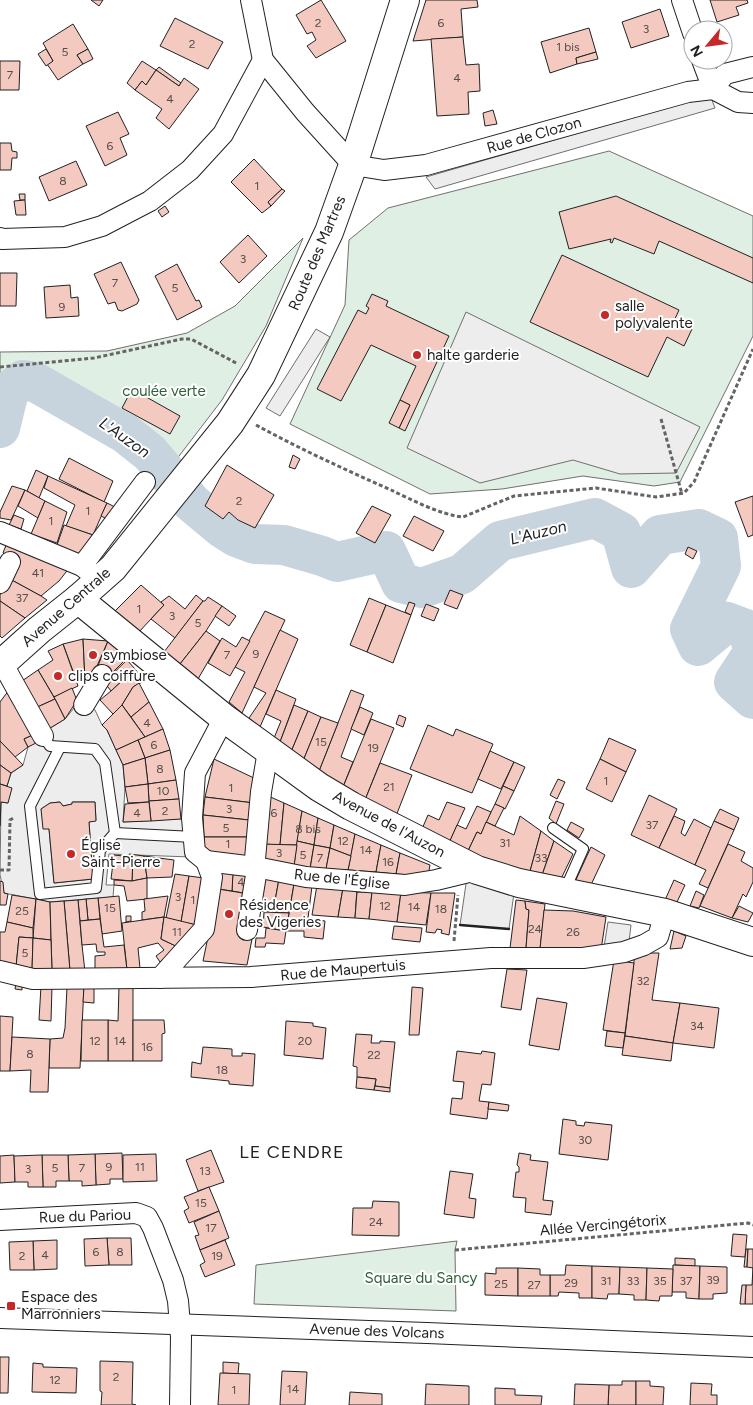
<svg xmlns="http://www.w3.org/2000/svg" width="753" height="1405" font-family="Figtree,sans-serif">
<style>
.green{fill:#e0efe3;stroke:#6f6f6f}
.parking{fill:#ededed;stroke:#6f6f6f;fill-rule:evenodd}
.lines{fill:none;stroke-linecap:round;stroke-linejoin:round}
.river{stroke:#c7d3dd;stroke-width:40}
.building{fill:#f3c9c0;stroke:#222}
.lane-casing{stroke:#222;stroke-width:12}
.street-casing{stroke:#222;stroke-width:22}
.secondary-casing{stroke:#222;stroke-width:30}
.path{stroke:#646464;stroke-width:3;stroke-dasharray:4 2.5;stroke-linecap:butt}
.lane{stroke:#fff;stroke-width:10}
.street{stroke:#fff;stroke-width:20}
.secondary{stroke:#fff;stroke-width:28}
.wall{stroke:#222;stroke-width:2.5}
.poi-dot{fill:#c62828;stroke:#fff;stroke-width:2}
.labels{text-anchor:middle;stroke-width:4;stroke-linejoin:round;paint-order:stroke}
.number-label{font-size:12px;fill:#564c4a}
.street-label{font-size:15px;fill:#222;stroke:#fff}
.poi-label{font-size:15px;fill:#222;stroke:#fff;text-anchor:start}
.park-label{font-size:15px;fill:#2f5e38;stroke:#fff}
.water-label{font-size:16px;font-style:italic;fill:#222;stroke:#fff}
.quarter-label{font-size:18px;letter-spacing:1px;fill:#222;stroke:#fff}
</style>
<rect width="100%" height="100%" fill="#fff"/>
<g class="green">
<path d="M609,151L753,216V336L680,482L654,486L583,476L502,489L430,494L290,424L345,305L349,240L388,208Z"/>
<path d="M303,238L266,326L222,400L176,460L62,387L23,380L9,391L0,428V352L107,351L187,333L235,306Z"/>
<path d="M457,1241L455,1250L456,1311L254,1304L256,1265Z"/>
</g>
<g class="parking">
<path d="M710,95L715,108L435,189L426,177Z"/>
<path d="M466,312L700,427L676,473L620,474L573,460L480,483L407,448Z"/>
<path d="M316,329L330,337L280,416L266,408Z"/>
<path d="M78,703L95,710L102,725L107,730L123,765L125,787L123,822L192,818L191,857L109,854L106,885H114L113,897L50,902L4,893L0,875L1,802L8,803L7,786L11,773L23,765L28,747L47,730L65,719ZM60,802L63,806L72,804L73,802H95L96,820L89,822L93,879L54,883L49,829L41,809L50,803Z"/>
<path d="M467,877L514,893L509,929L460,925Z"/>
<path d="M608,922L631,925L629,942L604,947Z"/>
</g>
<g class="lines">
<g class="river">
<path d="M0,428L9,391L23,380L35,382L126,434L150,453L192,503L222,528L236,537L255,544L284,545L322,556L337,562L386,551L401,583L422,588L462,574L500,541L595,518L621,532L631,568L660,535L699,529L718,538L721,566L690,629L698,646L727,622L748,630L753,650"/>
<path d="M753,653L734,682L753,699"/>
</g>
</g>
<g class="building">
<path d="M91,0H103L99,6Z"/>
<path d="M321,0L346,41L316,58L307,46L316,40L312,32L307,34L296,15Z"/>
<path d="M426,0H477L478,7L461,9L463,37L413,41Z"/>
<path d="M710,0H747L748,3L736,7L739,15L717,22Z"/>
<path d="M660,9L669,36L631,48L622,22Z"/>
<path d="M175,18L223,42L208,69L160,46Z"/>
<path d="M73,24L88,49L77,55L83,64L58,80L47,64L53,61L43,43Z"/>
<path d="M589,28L596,52L576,58L577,64L550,73L541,42Z"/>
<path d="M463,37L466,65L479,64L480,91L468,92L469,114L437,116L431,39Z"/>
<path d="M46,49L53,61L46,66L38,54Z"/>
<path d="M88,49L93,59L83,64L77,55Z"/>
<path d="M596,52L598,59L577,64L576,58Z"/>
<path d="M0,61H20L19,90H0Z"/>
<path d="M142,61L156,70L146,85L142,81L135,90L127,83Z"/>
<path d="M159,67L181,83L179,86L156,70Z"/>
<path d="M156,70L179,86L184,78L199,89L169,129L156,118L162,109L135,90L142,81L146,85Z"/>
<path d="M493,110L497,124L485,126L483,113Z"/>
<path d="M118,112L129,134L120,138L127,155L105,166L86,126Z"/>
<path d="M0,143H11L12,151L17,152V158H12L11,170H0Z"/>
<path d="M254,159L282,189L268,202L271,206L262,213L231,182Z"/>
<path d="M76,161L87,185L49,201L39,177Z"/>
<path d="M282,189L285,191L271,206L268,202Z"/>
<path d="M19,194H25V200H20Z"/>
<path d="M616,196L753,258V283L659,241L654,254L614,238L612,243L610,242L611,239L569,249L559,212Z"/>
<path d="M25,200L26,215H16L14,201Z"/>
<path d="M165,206L169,212L162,217L158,211Z"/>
<path d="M248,235L267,256L239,283L220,262Z"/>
<path d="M562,255L679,310L674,321L692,329L684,346L667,337L648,377L530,322Z"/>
<path d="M121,262L139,300L137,304L122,311L118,310L115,302L108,304L94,274Z"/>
<path d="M177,264L196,301L199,300L202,307L177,320L155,276Z"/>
<path d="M0,273H17L16,306H0Z"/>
<path d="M70,285L71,298L78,297L79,316L46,318L44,287Z"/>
<path d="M372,294L388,301L386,306L449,336L405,431L399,428L410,405L400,400L416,366L371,345L341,401L317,389L358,310L366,314L369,308L366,306Z"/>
<path d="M132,389L180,416L170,434L122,408Z"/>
<path d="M400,400L410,405L399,428L389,423Z"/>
<path d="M293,455L300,459L295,469L289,467Z"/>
<path d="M69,458L113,481L104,502L59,479Z"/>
<path d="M227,465L274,495L255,528L238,520L229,512L223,519L205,506Z"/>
<path d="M36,470L48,476L39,498L27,491Z"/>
<path d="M48,476L107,503L93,535L66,526L75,505L44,488Z"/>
<path d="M12,486L25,490L11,520L0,518V512Z"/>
<path d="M25,490L45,501L38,518L18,506Z"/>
<path d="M753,496V535L748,537L735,502Z"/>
<path d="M45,501L67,512L57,543L31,534Z"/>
<path d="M107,503L117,508L107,519L101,516Z"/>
<path d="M372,506L391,515L375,543L356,533Z"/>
<path d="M14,515L24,519L21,529L9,525Z"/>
<path d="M414,516L444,531L433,551L403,536Z"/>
<path d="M64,525L93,535L79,556L57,545Z"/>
<path d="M8,540L70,567L59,581L41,596L8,578L6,556L3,553Z"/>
<path d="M688,547L697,551L693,559L685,554Z"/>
<path d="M8,578L41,596L47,600L25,618L0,601V595Z"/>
<path d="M141,585L164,605L138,633L113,613Z"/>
<path d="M450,590L463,595L457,609L444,604Z"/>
<path d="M196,595L203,601L175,638L151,619L164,605L161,602L169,596L185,609Z"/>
<path d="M208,597L222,606L206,631L180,664L164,652L203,601H205Z"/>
<path d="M369,598L386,605L367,652L350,645Z"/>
<path d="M0,601L25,618L2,638L0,636Z"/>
<path d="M409,602L415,604L411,615L405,612Z"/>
<path d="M426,604L439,609L434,621L421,616Z"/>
<path d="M386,605L411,615L393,663L367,652Z"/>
<path d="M222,606L236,616L229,626L215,616Z"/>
<path d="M265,611L285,620L242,713L229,702L245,672L235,667Z"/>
<path d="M280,630L298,639L260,727L249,718L266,693L254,687Z"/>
<path d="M206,631L220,641L198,679L180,664Z"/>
<path d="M242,637L250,641L230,676L208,663L222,638L236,647Z"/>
<path d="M83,639L85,680L77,682L63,644Z"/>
<path d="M83,639L108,641L90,682L85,680Z"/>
<path d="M108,641L129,656L110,675L97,668Z"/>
<path d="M63,644L78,686L54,697L38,670L53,660L48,651Z"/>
<path d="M127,660L135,669L111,691L104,682Z"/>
<path d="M135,669L144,681L133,687L122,705L113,714L100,700L111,691Z"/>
<path d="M38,670L55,699L33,709L19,683Z"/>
<path d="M139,683L149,702L131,717L122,705L133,687Z"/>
<path d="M72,688L78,703L74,705L65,719L54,697Z"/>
<path d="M9,690L37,733L24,739L28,747L15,757L0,741V702Z"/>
<path d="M276,690L296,699L280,742L274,738L281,721L266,714Z"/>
<path d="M351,690L364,695L341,757L353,762L343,787L319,771Z"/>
<path d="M55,699L65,719L47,730L33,709Z"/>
<path d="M149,702L163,729L145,737L131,717Z"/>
<path d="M122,705L145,737L116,750L107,730L102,725Z"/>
<path d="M294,705L308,711L291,752L280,742Z"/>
<path d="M360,707L373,713L364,735L351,729Z"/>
<path d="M308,711L321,717L303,761L291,752Z"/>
<path d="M399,715L406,718L403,727L396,724Z"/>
<path d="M321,717L338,723L319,771L303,761Z"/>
<path d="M371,719L394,728L365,800L343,787Z"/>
<path d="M428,725L453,736L456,729L493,744L472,793L410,769Z"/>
<path d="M163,729L170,750L145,758L138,740Z"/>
<path d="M37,733L40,741L28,747L24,739Z"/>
<path d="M609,738L636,750L626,772L600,759Z"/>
<path d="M138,740L145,758L123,765L116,750Z"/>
<path d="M0,741L23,765L11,773L0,765Z"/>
<path d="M170,750L176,780L148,784L145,758Z"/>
<path d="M490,751L514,762L501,789L478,779Z"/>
<path d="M145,758L148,784L125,787L123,765Z"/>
<path d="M214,759L256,779L254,803L205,797Z"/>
<path d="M600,759L626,772L612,802L586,789Z"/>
<path d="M514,762L525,767L514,791L503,786Z"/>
<path d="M380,763L412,775L396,816L365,800Z"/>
<path d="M0,765L11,773L7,786L0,784Z"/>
<path d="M558,779L565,782L557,799L550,795Z"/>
<path d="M176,780L179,799L149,801L148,784Z"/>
<path d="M0,784L12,788L8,803L1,802L0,826Z"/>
<path d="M148,784L149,802L128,803L125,787Z"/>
<path d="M503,786L514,791L505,809L495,804Z"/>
<path d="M266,795L284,803L280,845L262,844Z"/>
<path d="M649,795L677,809L659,848L631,835Z"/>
<path d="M205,797L254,803L249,820L203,815Z"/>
<path d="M179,799L181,819L151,821L149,801Z"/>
<path d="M556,801L564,804L556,824L549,818Z"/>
<path d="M60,802L63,806L72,804V802H95L96,821L89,822L93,879L54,883L49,829H43L41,809L50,803Z"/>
<path d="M149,802L151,821L123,822L125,804Z"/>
<path d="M447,802L465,808L449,843L422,829L428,815L439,820Z"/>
<path d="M284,803L302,811L297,845H280Z"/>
<path d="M495,804L504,808L495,826L486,822Z"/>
<path d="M477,806L491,812L481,834L477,832L468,851L449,843L457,825L466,829Z"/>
<path d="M720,809L739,818L734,830L714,821Z"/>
<path d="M302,811L318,818L314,845L297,841Z"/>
<path d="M203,815L249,820V837H204Z"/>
<path d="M520,816L541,831L529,875L505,870L468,851L477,832L481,834L486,822L514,835Z"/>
<path d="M674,816L685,821L681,833L685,836L694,819L711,828L695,865L659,848Z"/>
<path d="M318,818L334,825L330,848L314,845Z"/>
<path d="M714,821L734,830L708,888L699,884L706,870L695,865Z"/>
<path d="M571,822L584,829L579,838L567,830Z"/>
<path d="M334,825L355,834L351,856L330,848Z"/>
<path d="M541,831L554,841L541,878L529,875Z"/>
<path d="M355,834L381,845L376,872L348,870Z"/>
<path d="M204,837H252L249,859L205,852Z"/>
<path d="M297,841L314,845L310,869L294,866Z"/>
<path d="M554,841L573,854L559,883L541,878Z"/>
<path d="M262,844L297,845L294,866L261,861Z"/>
<path d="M728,844L745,852L741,861L753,868V882L746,897L743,894L732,918L700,906Z"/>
<path d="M314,845L330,848L326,869H310Z"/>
<path d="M381,845L400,853L396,874L376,872Z"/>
<path d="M591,847L605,855L590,887L574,884Z"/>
<path d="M330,848L351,856L348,870L326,869Z"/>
<path d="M400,853L430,865L428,876L396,874Z"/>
<path d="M129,854L144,856L147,878L132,881L133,857L129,856Z"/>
<path d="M114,855L133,857L132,881L111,879Z"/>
<path d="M144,856L174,860L172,877L147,878Z"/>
<path d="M233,870L251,872L249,894L232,891Z"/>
<path d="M222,871L233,873L232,891L218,889Z"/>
<path d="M175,874L189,876L181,922L166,918Z"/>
<path d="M189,876L204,878L197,925L181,922Z"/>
<path d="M263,876L279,879L273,912L257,911Z"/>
<path d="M147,878V899L127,901L124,886L114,885V880L132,881Z"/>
<path d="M279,879L294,884L289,913L273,912Z"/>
<path d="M674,880L685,885L677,902L665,900Z"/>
<path d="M0,881L3,882L4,893L8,894L6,905H0Z"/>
<path d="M294,884L312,886L308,918L325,921L323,939L304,937V931H286Z"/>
<path d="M317,885L343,888L338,917L312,915Z"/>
<path d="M343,888L357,889L355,918L338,917Z"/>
<path d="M218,889L249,894L242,935L252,939L247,965L203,961Z"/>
<path d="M696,891L704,895L699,908L690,906Z"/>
<path d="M357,892H372L369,919L355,918Z"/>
<path d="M372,892H401L397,922L369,919Z"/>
<path d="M401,892L431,893L426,925L397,922Z"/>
<path d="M431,893H455L449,935L441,933L442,930L437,929L435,933L426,932Z"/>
<path d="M12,895L36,899L33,928L7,922Z"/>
<path d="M119,896L122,931L102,934L98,898Z"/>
<path d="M168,896L164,917L142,920V912L145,911L144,899Z"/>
<path d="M98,898L100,919L88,920L86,899Z"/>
<path d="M36,899L50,902L51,940L33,938Z"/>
<path d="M86,899L88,920L80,921L78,900Z"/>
<path d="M78,900L82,945L85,972L70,971L64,901Z"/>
<path d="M516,900L525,901L526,909L529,910L526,948H510Z"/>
<path d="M64,901L70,971H52L50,902Z"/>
<path d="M525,901L545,904L540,949L526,948L529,910L526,909Z"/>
<path d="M739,906L753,913L748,922L732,918Z"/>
<path d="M544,910L573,911L606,917L601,950L540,949Z"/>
<path d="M264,912L289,913L286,931L263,927Z"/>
<path d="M126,916H131V921L126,922Z"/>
<path d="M164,917L161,939L180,948L160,962L156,956L164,950L158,943L138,948L140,968L127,970L122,923Z"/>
<path d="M164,917L197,925L180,948L161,939Z"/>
<path d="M100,919L104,947L124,945L127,970L95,971V956L105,955V952H97L96,944L82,945L80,921Z"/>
<path d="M7,922L33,928V938L19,937L16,967L0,963V932H5Z"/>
<path d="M394,926L422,928L420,942L392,939Z"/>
<path d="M266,928L286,931L284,944L266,943L265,947H255L256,938H265Z"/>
<path d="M674,931L686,936L682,948L670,949Z"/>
<path d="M19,937L33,938L32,971L16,967Z"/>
<path d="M33,938L51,940L52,971H32Z"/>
<path d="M635,953H659L652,1000L680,1003L673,1043L625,1036Z"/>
<path d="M614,960L634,963L625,1033L603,1030Z"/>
<path d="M507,969L527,970L521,1010L501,1007Z"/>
<path d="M16,983H22V990L15,989Z"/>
<path d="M41,986L52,987L51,1021L39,1020Z"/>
<path d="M133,986V1061H108V1020L118,1021L119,987Z"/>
<path d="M67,987H84L80,1068H49L50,1039L63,1038L65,1028Z"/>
<path d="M84,987H94V1003L83,1002Z"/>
<path d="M412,987L423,988L419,1035H409Z"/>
<path d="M537,998L567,1003L559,1050L529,1045Z"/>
<path d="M680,1003L719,1008L714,1048L673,1043Z"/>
<path d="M0,1016L13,1017L10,1071H0Z"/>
<path d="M82,1020H108V1061H81Z"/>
<path d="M133,1020H164L165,1033L162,1034V1061H133Z"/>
<path d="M286,1021L313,1023V1026L326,1028L323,1059L284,1055Z"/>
<path d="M607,1031L625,1033L623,1048L605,1046Z"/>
<path d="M356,1034L372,1035L371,1043H380V1041L395,1042L390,1088L375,1086L376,1079L357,1077V1067L353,1066Z"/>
<path d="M625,1036L673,1043L671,1061L622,1055Z"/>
<path d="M12,1037L50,1039L48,1092H30L31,1070L10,1071Z"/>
<path d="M203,1047L232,1049V1056H242V1053L255,1054L253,1086L229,1084V1081L191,1077L192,1062L201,1064Z"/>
<path d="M457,1051L481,1054L482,1051L495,1053L491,1085L482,1084L479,1101L489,1102L487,1119L450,1114L452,1098L462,1099L464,1082L453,1081Z"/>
<path d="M357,1077L376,1079L374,1090L356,1088Z"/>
<path d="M375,1086L390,1088V1092L374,1090Z"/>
<path d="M489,1102L509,1105L508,1111L488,1109Z"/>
<path d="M563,1119L576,1121V1125L584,1126L585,1122L612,1125L608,1160L559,1154Z"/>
<path d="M211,1150L224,1182L198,1191L186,1160Z"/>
<path d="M122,1153L123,1179H110V1184L96,1185L95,1154Z"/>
<path d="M519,1153L531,1155L530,1160L548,1162L543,1200L553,1201L551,1215L525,1212L526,1198L513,1197L516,1172H519V1167L517,1165Z"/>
<path d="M95,1154L96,1185L82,1186V1181H69L68,1155Z"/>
<path d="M156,1154L157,1181L123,1182V1155Z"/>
<path d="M14,1155L15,1182L0,1183V1156Z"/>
<path d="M42,1155H68L69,1181H56V1187H43Z"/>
<path d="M42,1155L43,1187H28V1182H15L14,1156Z"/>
<path d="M450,1171L473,1174L469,1198L476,1199L474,1218L444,1214Z"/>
<path d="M209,1187L219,1211L189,1223L184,1211L189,1208L184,1197Z"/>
<path d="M373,1201L399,1202V1236L352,1235L353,1208H372Z"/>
<path d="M219,1211L229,1238L200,1250L195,1236L199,1235L194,1222Z"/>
<path d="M733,1234L747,1235L745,1257L731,1256Z"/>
<path d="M107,1238H131L132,1265H109Z"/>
<path d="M107,1238L109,1265L85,1266L84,1239Z"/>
<path d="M57,1240V1269L34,1270L33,1241Z"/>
<path d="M225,1240L235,1265L205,1277L200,1265L205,1262L200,1250Z"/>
<path d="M33,1241L34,1270H10L9,1242Z"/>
<path d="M746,1249H748L747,1267H744Z"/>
<path d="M748,1249H753V1304H745L746,1285H752L753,1268L747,1267Z"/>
<path d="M675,1258L695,1259V1266L675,1265Z"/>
<path d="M566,1265L592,1266V1298H579V1293L559,1292L558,1296H550V1275H565Z"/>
<path d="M673,1265L700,1266L699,1299L686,1298V1292H672Z"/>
<path d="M592,1266L620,1267L619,1294H608L607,1299L592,1298Z"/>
<path d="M700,1266L727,1267V1293L713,1294V1299H699Z"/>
<path d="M620,1267L647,1268L646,1300H634V1295L619,1294Z"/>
<path d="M496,1268H518V1296L485,1295V1273L496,1274Z"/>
<path d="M518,1268L540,1269V1275H550V1296H518Z"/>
<path d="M647,1268L673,1269L672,1296H660L659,1301L646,1300Z"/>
<path d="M742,1285H746L745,1304H740Z"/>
<path d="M0,1357H9L8,1393H0Z"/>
<path d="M100,1361L133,1362L132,1404L136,1405H101L102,1392L100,1391Z"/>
<path d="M223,1362L239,1363L238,1374L223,1373Z"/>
<path d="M33,1363L43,1364V1367L77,1368L76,1393L32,1392Z"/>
<path d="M282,1371L307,1372L305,1405H280Z"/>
<path d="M220,1373L250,1374L249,1405H218Z"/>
<path d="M622,1381H636V1405H608L609,1385H622Z"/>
<path d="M636,1381H650V1386L664,1387L663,1405H636Z"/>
<path d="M691,1383L712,1384L711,1395H717V1405H690Z"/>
<path d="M426,1384L469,1386V1405H425Z"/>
<path d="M575,1384L609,1385L608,1405H574Z"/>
<path d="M495,1388L515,1389V1395L542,1396L541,1405H495Z"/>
<path d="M350,1392L382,1394V1405H349Z"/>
</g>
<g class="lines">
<g class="lane-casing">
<g id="lane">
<path d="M43,736L50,746L95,749L105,763L115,833L194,837"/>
<path d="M60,747L30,806L40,894L96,888L100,850L115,833"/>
<path d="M553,828L583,849L564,892"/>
</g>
</g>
<g class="street-casing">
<g id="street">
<path d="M251,0L263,60L305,112L353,165L384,170L426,165L688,92L713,89L738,102L753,103"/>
<path d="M682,0L693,33"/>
<path d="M702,60L713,89"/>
<path d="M713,89L725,74L753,67"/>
<path d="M0,238L2,239L65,237L102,226L150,201L190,170L223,134L263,60"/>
<path d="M0,532L82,566L100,580"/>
<path d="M82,566L145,482"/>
<path d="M0,583L10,562"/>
<path d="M0,659L43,736"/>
<path d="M84,705L102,675"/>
<path d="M206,861L256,867L306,877L405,885L436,880L477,870"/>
<path d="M247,930L256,875L255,859L261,792L268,751"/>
<path d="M0,971L33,979L251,977L491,958H583L624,952L644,945L658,937L665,913"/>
<path d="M160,978L204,929L212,877L206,861L195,852L192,818L195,773L224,718"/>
<path d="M0,1220L136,1213L147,1217L153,1228L173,1280L178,1301L181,1337L180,1405"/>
<path d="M0,1318L427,1333L753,1347"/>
</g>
</g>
<g class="secondary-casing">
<g id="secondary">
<path d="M78,599L224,718L319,787L351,806L477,870L519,883L665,913L753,942"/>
<path d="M0,665L39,630L78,599L113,568L230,423L261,375L329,232L353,165L405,0"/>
</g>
</g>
<g class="path">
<path d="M0,367L94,358L182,339H191L238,364"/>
<path d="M661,419L682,494"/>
<path d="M256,425C300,449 346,470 391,490C412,500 441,515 463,517L514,496L596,488L656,497L684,493L694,482L753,349"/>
<path d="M0,870H9L10,820L15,817"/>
<path d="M454,941L458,895"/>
<path d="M455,1250L748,1223L753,1225"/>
</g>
<use href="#lane" class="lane"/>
<use href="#street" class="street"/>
<use href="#secondary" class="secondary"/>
<path class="wall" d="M460,925L509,929"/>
</g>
<g class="poi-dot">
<circle cx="605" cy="315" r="5"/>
<circle cx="417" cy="355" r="5"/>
<circle cx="93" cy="655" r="5"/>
<circle cx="58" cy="676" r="5"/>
<circle cx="71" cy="854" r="5"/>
<circle cx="229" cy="914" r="5"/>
<rect x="6" y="1301" width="10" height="10" rx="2.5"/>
</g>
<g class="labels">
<g class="number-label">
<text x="318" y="27">2</text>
<text x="441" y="27">6</text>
<text x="646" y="33">3</text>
<text x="192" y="48">2</text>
<text x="568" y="51">1 bis</text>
<text x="65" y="56">5</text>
<text x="10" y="79">7</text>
<text x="457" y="82">4</text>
<text x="170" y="103">4</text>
<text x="110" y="150">6</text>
<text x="63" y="185">8</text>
<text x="257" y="190">1</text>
<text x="243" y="263">3</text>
<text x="115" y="287">7</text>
<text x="175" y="292">5</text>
<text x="62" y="311">9</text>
<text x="239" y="505">2</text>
<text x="88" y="515">1</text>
<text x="51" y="525">1</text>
<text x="38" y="577">41</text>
<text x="22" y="602">37</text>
<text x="139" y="613">1</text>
<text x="172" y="620">3</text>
<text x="198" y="627">5</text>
<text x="256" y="658">9</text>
<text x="227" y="659">7</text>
<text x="147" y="727">4</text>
<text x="321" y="746">15</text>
<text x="154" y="749">6</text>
<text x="373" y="752">19</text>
<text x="160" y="773">8</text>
<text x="606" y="785">1</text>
<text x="389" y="791">21</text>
<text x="231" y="792">1</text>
<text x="163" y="795">10</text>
<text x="229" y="813">3</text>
<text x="165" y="815">2</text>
<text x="137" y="817">4</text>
<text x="274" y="817">6</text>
<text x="652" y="829">37</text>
<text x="226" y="832">5</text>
<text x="308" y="833">8 bis</text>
<text x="343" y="845">12</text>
<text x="505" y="847">31</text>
<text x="228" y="848">1</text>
<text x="366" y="854">14</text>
<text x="279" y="857">3</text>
<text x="303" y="859">5</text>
<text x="320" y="862">7</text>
<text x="541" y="862">33</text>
<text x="388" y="866">16</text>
<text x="241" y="886">4</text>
<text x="178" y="901">3</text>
<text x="193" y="904">1</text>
<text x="385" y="910">12</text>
<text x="414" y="911">14</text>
<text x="110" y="912">15</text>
<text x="441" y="913">18</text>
<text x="22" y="915">25</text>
<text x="535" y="933">24</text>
<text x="177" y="936">11</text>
<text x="573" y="936">26</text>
<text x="25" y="957">5</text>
<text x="643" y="985">32</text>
<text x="697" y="1030">34</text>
<text x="95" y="1045">12</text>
<text x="120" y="1045">14</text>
<text x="305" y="1045">20</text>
<text x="147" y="1051">16</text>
<text x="30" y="1058">8</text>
<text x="374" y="1059">22</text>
<text x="222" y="1074">18</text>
<text x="585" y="1144">30</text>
<text x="109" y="1171">9</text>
<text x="140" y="1171">11</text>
<text x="55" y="1172">5</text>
<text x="82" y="1172">7</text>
<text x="28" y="1173">3</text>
<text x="205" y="1175">13</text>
<text x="201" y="1207">15</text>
<text x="376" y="1226">24</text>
<text x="211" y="1232">17</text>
<text x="96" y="1256">6</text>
<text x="120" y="1256">8</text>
<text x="45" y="1259">4</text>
<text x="22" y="1260">2</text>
<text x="217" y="1260">19</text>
<text x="713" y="1284">39</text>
<text x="606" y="1285">31</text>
<text x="633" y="1285">33</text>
<text x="660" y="1285">35</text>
<text x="686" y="1285">37</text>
<text x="571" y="1287">29</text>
<text x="501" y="1288">25</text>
<text x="534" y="1289">27</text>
<text x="116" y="1381">2</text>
<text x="55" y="1384">12</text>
<text x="293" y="1393">14</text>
<text x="234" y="1394">1</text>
</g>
<g class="street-label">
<text transform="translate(534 135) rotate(-16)" y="5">Rue de Clozon</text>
<text transform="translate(317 253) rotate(-67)" y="5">Route des Martres</text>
<text transform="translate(66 607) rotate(-41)" y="5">Avenue Centrale</text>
<text transform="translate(389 824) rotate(28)" y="5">Avenue de l'Auzon</text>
<text transform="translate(342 879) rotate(6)" y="5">Rue de l'Église</text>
<text transform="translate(343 970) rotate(-5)" y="5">Rue de Maupertuis</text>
<text transform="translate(85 1216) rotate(-2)" y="5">Rue du Pariou</text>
<text transform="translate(603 1225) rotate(-5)" y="5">Allée Vercingétorix</text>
<text transform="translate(377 1331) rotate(2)" y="5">Avenue des Volcans</text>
</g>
<g class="poi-label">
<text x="615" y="311">salle<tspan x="615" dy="17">polyvalente</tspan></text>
<text x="427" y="360">halte garderie</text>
<text x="103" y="660">symbiose</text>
<text x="68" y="681">clips coiffure</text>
<text x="81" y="850">Église<tspan x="81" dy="17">Saint-Pierre</tspan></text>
<text x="239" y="910">Résidence<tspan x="239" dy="17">des Vigeries</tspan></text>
<text x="21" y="1302">Espace des<tspan x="21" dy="17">Marronniers</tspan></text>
</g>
<g class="park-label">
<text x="164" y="396">coulée verte</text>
<text x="421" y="1283">Square du Sancy</text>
</g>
<g class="water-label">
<text transform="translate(125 437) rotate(35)" y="6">L'Auzon</text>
<text transform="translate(538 532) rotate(-14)" y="6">L'Auzon</text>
</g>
<g class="quarter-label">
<text x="292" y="1158">LE CENDRE</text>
</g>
</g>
<g transform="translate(708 45) rotate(241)"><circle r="24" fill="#ffffff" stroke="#a7a7a7"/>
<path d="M0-4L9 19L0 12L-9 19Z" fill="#c62828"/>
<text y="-8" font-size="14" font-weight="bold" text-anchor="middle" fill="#222222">N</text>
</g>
</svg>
